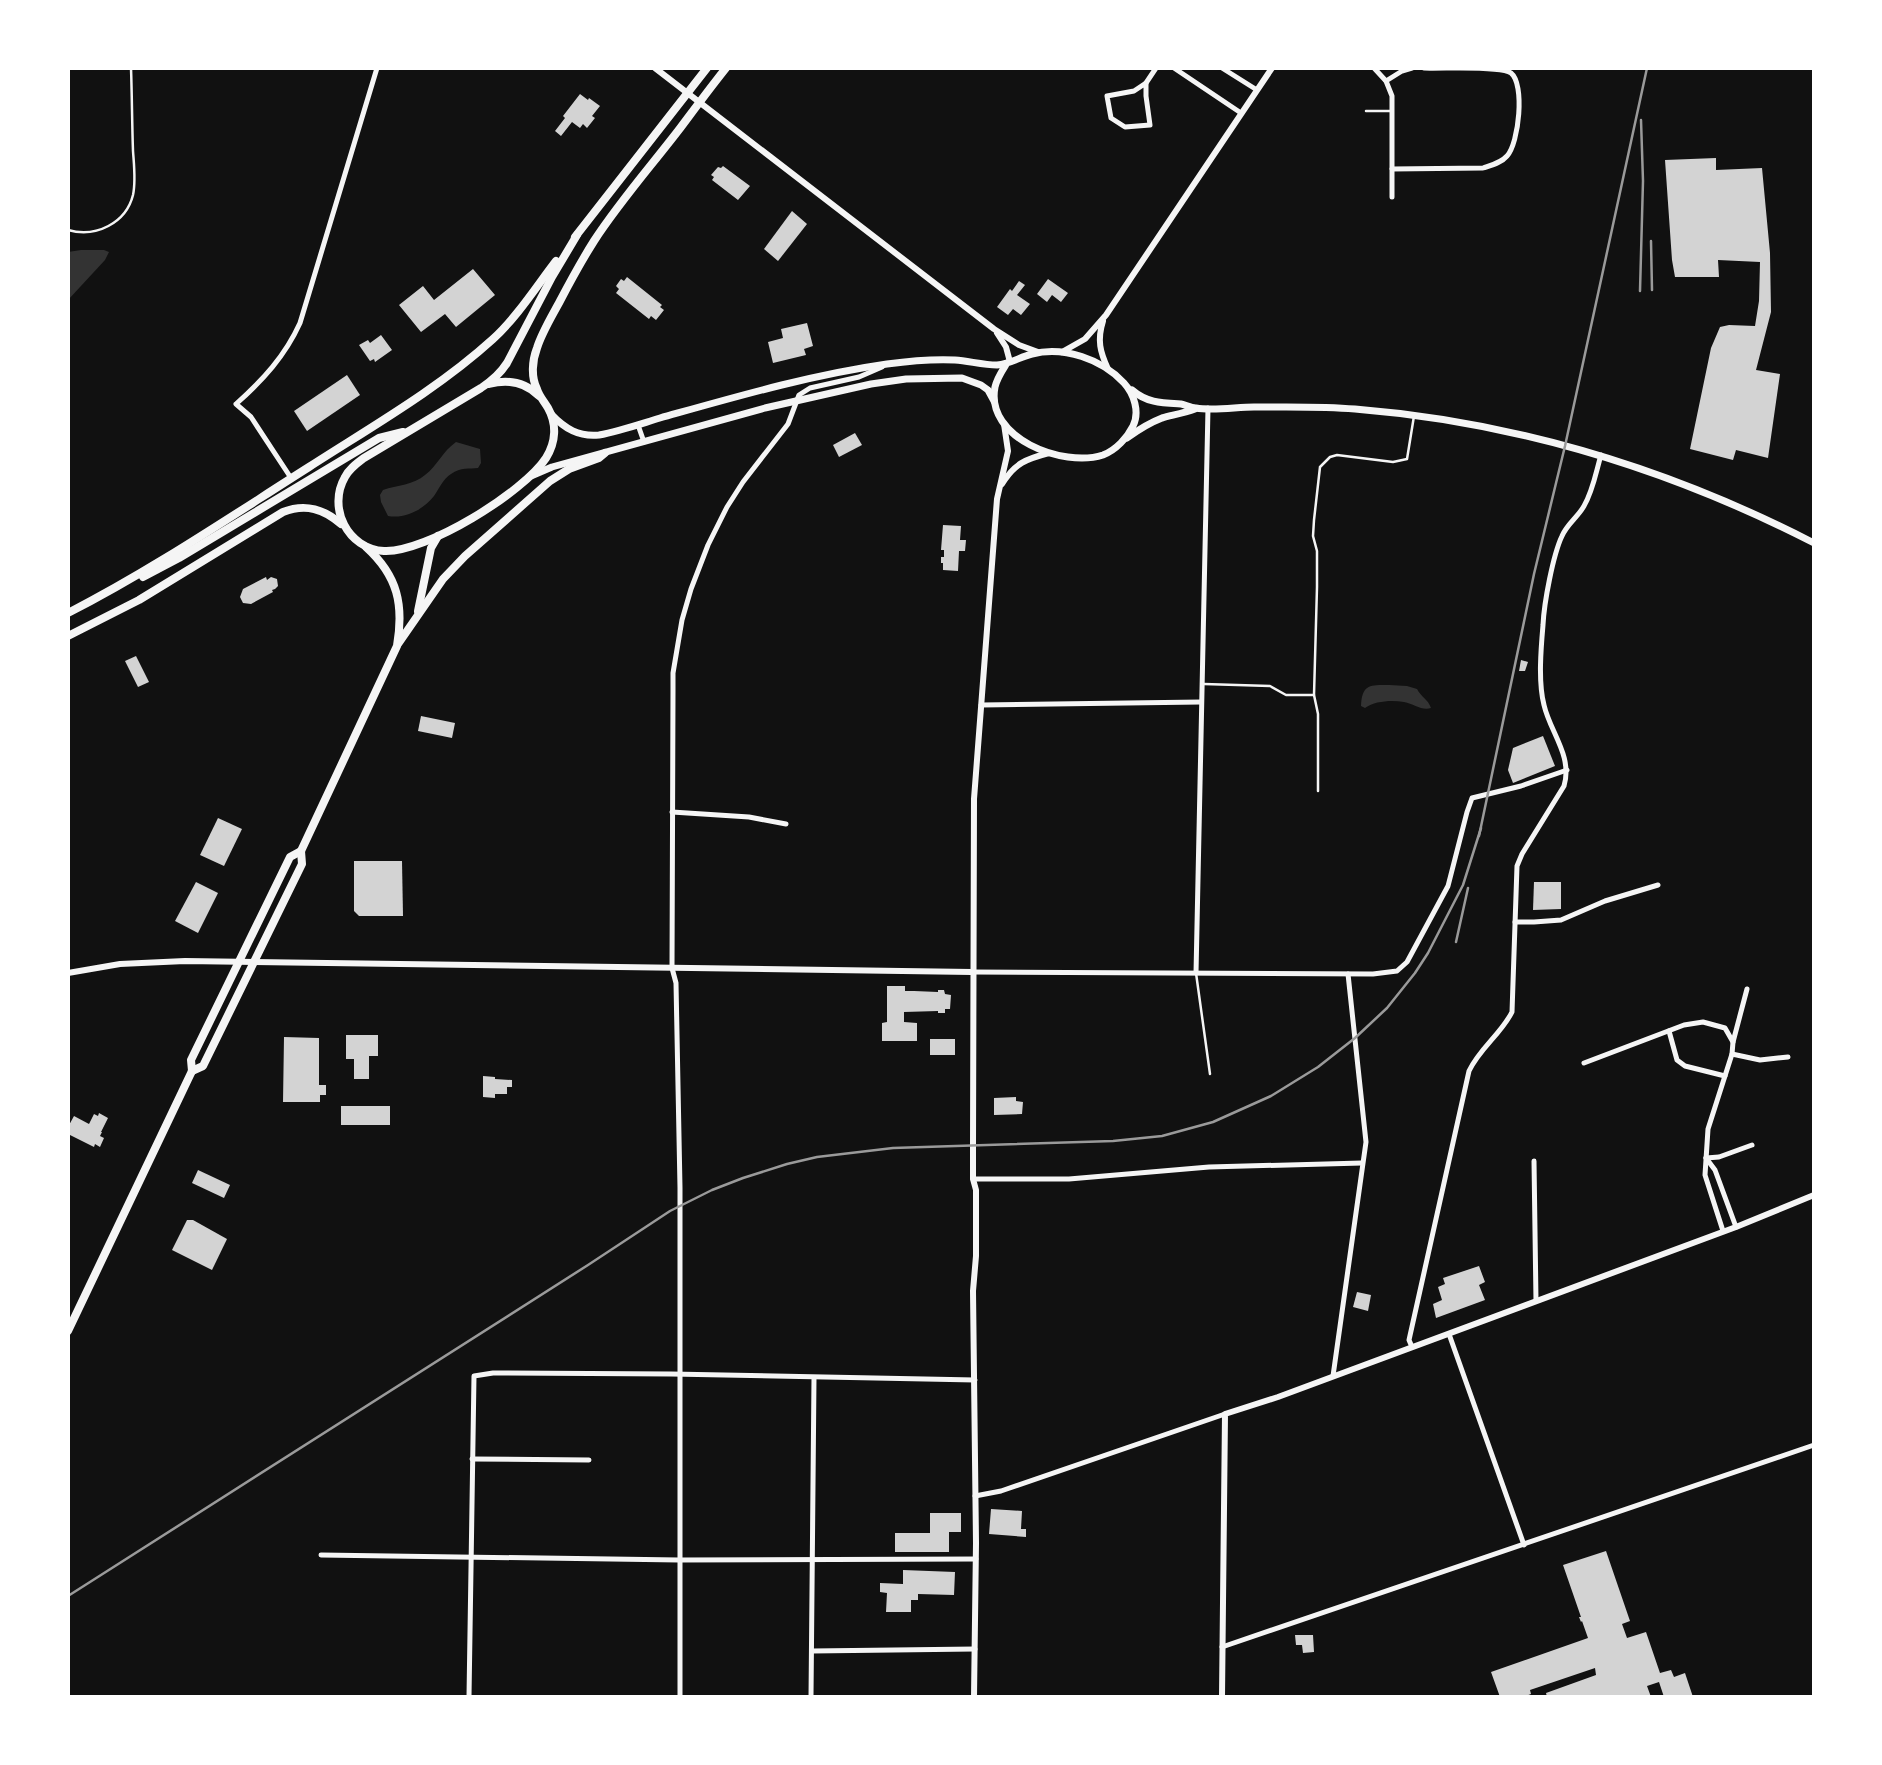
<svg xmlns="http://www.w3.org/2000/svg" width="1882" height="1765" font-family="'Source Sans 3',sans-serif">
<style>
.water{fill:#333}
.building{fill:#d3d3d3}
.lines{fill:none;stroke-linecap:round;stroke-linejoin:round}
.service{stroke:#f5f5f5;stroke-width:2.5}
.minor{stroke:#f5f5f5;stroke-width:5}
.tertiary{stroke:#f5f5f5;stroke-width:6}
.secondary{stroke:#f5f5f5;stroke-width:7}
.trunk{stroke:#f5f5f5;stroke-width:8}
.rail{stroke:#9a9a9a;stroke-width:2.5}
</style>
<rect width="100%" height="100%" fill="#111"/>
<g class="water">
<path d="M81,250H104L109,252L105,260L68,300V252Z"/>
<path d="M456,442L480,449L481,463L478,468C469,469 461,467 451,474C443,479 439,489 434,496C423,510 405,519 388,516L381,502L380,495L383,490C397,485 414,485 425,475C437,466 442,452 456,442Z"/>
<path d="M1389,685L1407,686L1417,689C1421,697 1428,699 1431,708C1422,711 1414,704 1404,702C1391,700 1375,701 1365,708L1361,706C1362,684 1370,685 1389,685Z"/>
</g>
<g class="building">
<path d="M580,94L588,100L589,98L600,106L592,116L595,118L587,128L583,124L580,128L572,122L561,136L555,131L565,118L563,116Z"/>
<path d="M1716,158V170L1762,168L1770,253L1771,312L1756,370L1780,374L1768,458L1736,450L1733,460L1690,449L1711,348L1720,327L1729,325L1755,326L1759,301L1760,262L1718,260L1719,277H1675L1672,260L1665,160Z"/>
<path d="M723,166L750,186L738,200L712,180L714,177L711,175L718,167L721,168Z"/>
<path d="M792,211L807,224L778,261L764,249Z"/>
<path d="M473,269L495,295L456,327L445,314L421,332L399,305L423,286L434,300Z"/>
<path d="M627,277L662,305L660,307L664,310L656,320L651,316L649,319L616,293L619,289L616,286L621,279L624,281Z"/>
<path d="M1048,279L1068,293L1061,302L1052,295L1047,302L1037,294Z"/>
<path d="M1019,281L1025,285L1017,295L1030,304L1021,315L1013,309L1008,315L997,307L1010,289L1012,291Z"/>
<path d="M807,323L813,346L804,349L806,355L773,363L768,342L783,338L781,329Z"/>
<path d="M381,335L392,350L375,362L374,359L370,361L359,345L368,340L370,343Z"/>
<path d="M347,375L360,395L307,431L294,411Z"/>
<path d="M855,433L862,445L839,457L833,445Z"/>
<path d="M943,525L961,526L960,540H966L965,551H959L958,571L943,570V563H941V557H944V550H941Z"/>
<path d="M266,577L267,580L271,577L277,579L278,586L275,589L272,590L273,592L251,604L243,603L240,597L243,589Z"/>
<path d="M136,656L149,682L138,687L125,661Z"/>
<path d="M1521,660L1528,662L1525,671H1519Z"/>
<path d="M421,716L455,723L452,738L418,731Z"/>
<path d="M1543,736L1555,766L1513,783L1508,770L1513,748Z"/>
<path d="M218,818L242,829L224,866L200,855Z"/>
<path d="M354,861H402L403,916H359L354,911Z"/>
<path d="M196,882L218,893L198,933L175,921Z"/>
<path d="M1534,882H1561V909L1533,910Z"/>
<path d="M887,986H905V991H914L938,992V990H944L945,994L951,995L950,1009H945V1013H938V1011L904,1012V1022L917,1023V1041H882V1023L887,1022Z"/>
<path d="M346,1035H378V1056H369V1079H354V1059H346Z"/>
<path d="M284,1037L319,1038V1085H326V1095H320V1102H283Z"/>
<rect x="930" y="1039" width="25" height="16"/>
<path d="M483,1076L495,1077V1079L512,1080V1087H507V1094H495V1098L483,1097Z"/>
<path d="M1016,1097V1101L1023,1102L1022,1114L994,1115V1098Z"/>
<rect x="341" y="1106" width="49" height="19"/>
<path d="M99,1113L108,1118L101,1132H102L100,1136L104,1138L100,1147L95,1144L94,1147L68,1134V1127L74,1116L89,1124L94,1114L98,1116Z"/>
<path d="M198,1170L230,1185L224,1198L192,1183Z"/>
<path d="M187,1220H193L227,1239L212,1270L172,1250Z"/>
<path d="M1479,1266L1485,1282L1479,1285L1485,1300L1436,1318L1433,1304L1442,1300L1438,1287L1445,1284L1443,1278Z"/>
<path d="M1357,1292L1371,1295L1368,1311L1353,1307Z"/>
<path d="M991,1509L1022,1511L1021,1529H1026V1537L989,1534Z"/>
<path d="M930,1513H961V1532H949V1552H895V1533H930Z"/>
<path d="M1606,1551L1630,1621L1622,1624L1627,1638L1646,1632L1660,1673L1671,1670L1674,1677L1685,1673L1693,1697H1664L1659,1682L1647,1686L1651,1697H1547L1546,1693L1596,1675L1595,1668L1530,1690L1531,1694L1523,1697H1500L1491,1672L1588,1638L1582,1621L1581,1622L1579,1617H1581L1563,1565Z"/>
<path d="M903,1570L955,1572L954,1595L918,1594V1600H911V1612H886L887,1593L880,1592V1583L903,1584Z"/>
<path d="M1295,1635H1313L1314,1652L1303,1653L1302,1645H1296Z"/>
</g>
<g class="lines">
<g class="service">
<path d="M1366,111H1392"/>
<path d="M68,230C96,238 126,223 133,195C136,181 134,165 133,151C132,123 132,96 131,68"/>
<path d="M1204,684L1270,686L1286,695H1314L1317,587V551L1313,536L1314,520L1320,467L1330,457L1337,455L1393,462L1407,459L1414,416"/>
<path d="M1314,695L1318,714V791"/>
<path d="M1196,973L1210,1074"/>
</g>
<g class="minor">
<path d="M1174,68L1241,113"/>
<path d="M1222,68L1257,90"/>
<path d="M1374,68L1386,81L1392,96V197"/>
<path d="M1386,81L1402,71L1412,68"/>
<path d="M1146,83V96L1150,125L1125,127L1111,118L1107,96L1134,91Z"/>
<path d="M1146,83L1156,68"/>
<path d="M1392,169L1483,168C1492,165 1501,163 1507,156C1519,143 1525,84 1511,73C1500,65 1441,69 1424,68"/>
<path d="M638,425L644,442"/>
<path d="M291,478L251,417L236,404C263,380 285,356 300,323L377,68"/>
<path d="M981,705L1201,702"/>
<path d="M672,812L749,817L786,824"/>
<path d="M1515,922H1534L1561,920L1605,901L1658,885"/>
<path d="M972,972L1373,974L1397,971L1407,962L1448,886L1467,812L1472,798L1521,786L1567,770"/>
<path d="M1196,973L1208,408"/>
<path d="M1669,1031L1677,1060L1685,1066L1725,1076"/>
<path d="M1733,1042L1747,989"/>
<path d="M1732,1054L1760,1060L1788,1057"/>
<path d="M1584,1063L1684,1025L1703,1022L1725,1028L1733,1042L1732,1054L1708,1129L1705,1175L1723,1231"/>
<path d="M1706,1158L1715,1170L1736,1227"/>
<path d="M1706,1158L1719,1157L1752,1145"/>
<path d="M1534,1161L1536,1301"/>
<path d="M973,1179H1069L1209,1167L1362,1163"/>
<path d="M1449,1334L1524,1545"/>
<path d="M1412,1347L1409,1340L1469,1071C1480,1048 1501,1034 1512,1012L1517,866L1522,854L1564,786C1573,756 1550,732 1544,705C1538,682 1541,648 1543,625C1544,603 1553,555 1562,536C1567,524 1578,517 1584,506C1593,491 1596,472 1601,455"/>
<path d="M1333,1376L1366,1142L1348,974"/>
<path d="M472,1459L589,1460"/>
<path d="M975,1496L1001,1491L1225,1414"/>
<path d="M321,1555L679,1560L976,1559"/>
<path d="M1222,1647L1814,1445"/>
<path d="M812,1651L975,1649"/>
<path d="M469,1697L474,1376L493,1373L671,1374L975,1380"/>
<path d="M680,1697V1188L676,983L672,968L673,692V673L682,620L691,589L708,545L727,507L743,482L788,424L799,395L810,388L859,377L882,367"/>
<path d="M811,1697L814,1378"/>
</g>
<g class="tertiary">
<path d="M655,68L994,329L1019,345L1038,352"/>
<path d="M1103,321C1097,340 1100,352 1108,369"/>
<path d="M997,333L1006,347L1010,362"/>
<path d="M1062,352L1085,339L1106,315L1272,68"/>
<path d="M1002,484C1015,463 1026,459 1049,453"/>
<path d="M68,973L120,964L185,961L972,972"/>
<path d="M974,1697L976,1543L973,1291L976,1256V1190L973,1179V1146L974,799L997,499L1008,451L1004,424"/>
<path d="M1222,1697L1225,1414L1278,1397L1736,1227L1814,1195"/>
</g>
<g class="secondary">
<path d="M1132,390C1147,403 1162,403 1181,404C1186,405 1191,408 1196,408C1213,411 1237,407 1254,407C1288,407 1321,406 1355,409C1516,422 1670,469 1814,543"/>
<path d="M551,414C565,429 579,437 599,435C620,431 640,424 660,418C735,397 810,375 887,364C909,361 933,359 955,360C969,361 983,365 997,365C1010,364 1020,357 1032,354C1064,346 1102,359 1124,383C1134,394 1140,412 1133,426C1127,438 1116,450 1103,455C1063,468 985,438 995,387C997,378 1002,371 1007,363"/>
<path d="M1127,438C1138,430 1149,423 1162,418C1173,415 1184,413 1195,409"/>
<path d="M531,476L552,467L765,408L871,384L906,379L962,378L981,385L988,390L994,401"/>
</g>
<g class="trunk">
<path d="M577,235L552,277L507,363C500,374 492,381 481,388L364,458C356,464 349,469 345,477C327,508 348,549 384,551C426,553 524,492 546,458C556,442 557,424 548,408C544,401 539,396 537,389C531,377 532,361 537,348C542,332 552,316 560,301C571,280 582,260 594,241C620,201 652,165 681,127C696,107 710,88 726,68"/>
<path d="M575,237L707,68"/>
<path d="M489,384C508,379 525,382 539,396"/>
<path d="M143,577L179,558L379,438L403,432"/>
<path d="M418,611L431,548L438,536"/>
<path d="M68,613C152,570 230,517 309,467C371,427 438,389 493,339C517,317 536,287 556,261"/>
<path d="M68,636L139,600L283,512C306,503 324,509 341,524"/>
<path d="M398,644L443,579L465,556L550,481L569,469L599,458L605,453"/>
<path d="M192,1071L203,1066L302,864L301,851L397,646C404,605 398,576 366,547"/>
<path d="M68,1331L192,1071L191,1060L290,857L301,851"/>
</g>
<g class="rail">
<path d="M1651,241L1652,290"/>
<path d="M1640,291L1643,181L1641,120"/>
<path d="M1479,836L1534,574L1565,446L1647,68"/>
<path d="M1456,942L1468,888"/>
<path d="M68,1596L588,1265L670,1211L712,1190L743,1178L787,1164L817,1157L893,1148L1113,1141L1162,1136L1213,1122L1271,1096L1318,1067L1355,1038L1387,1008L1415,973L1428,953L1463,885L1481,828"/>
</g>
</g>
<rect width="1882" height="1765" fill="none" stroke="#ffffff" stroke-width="140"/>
</svg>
